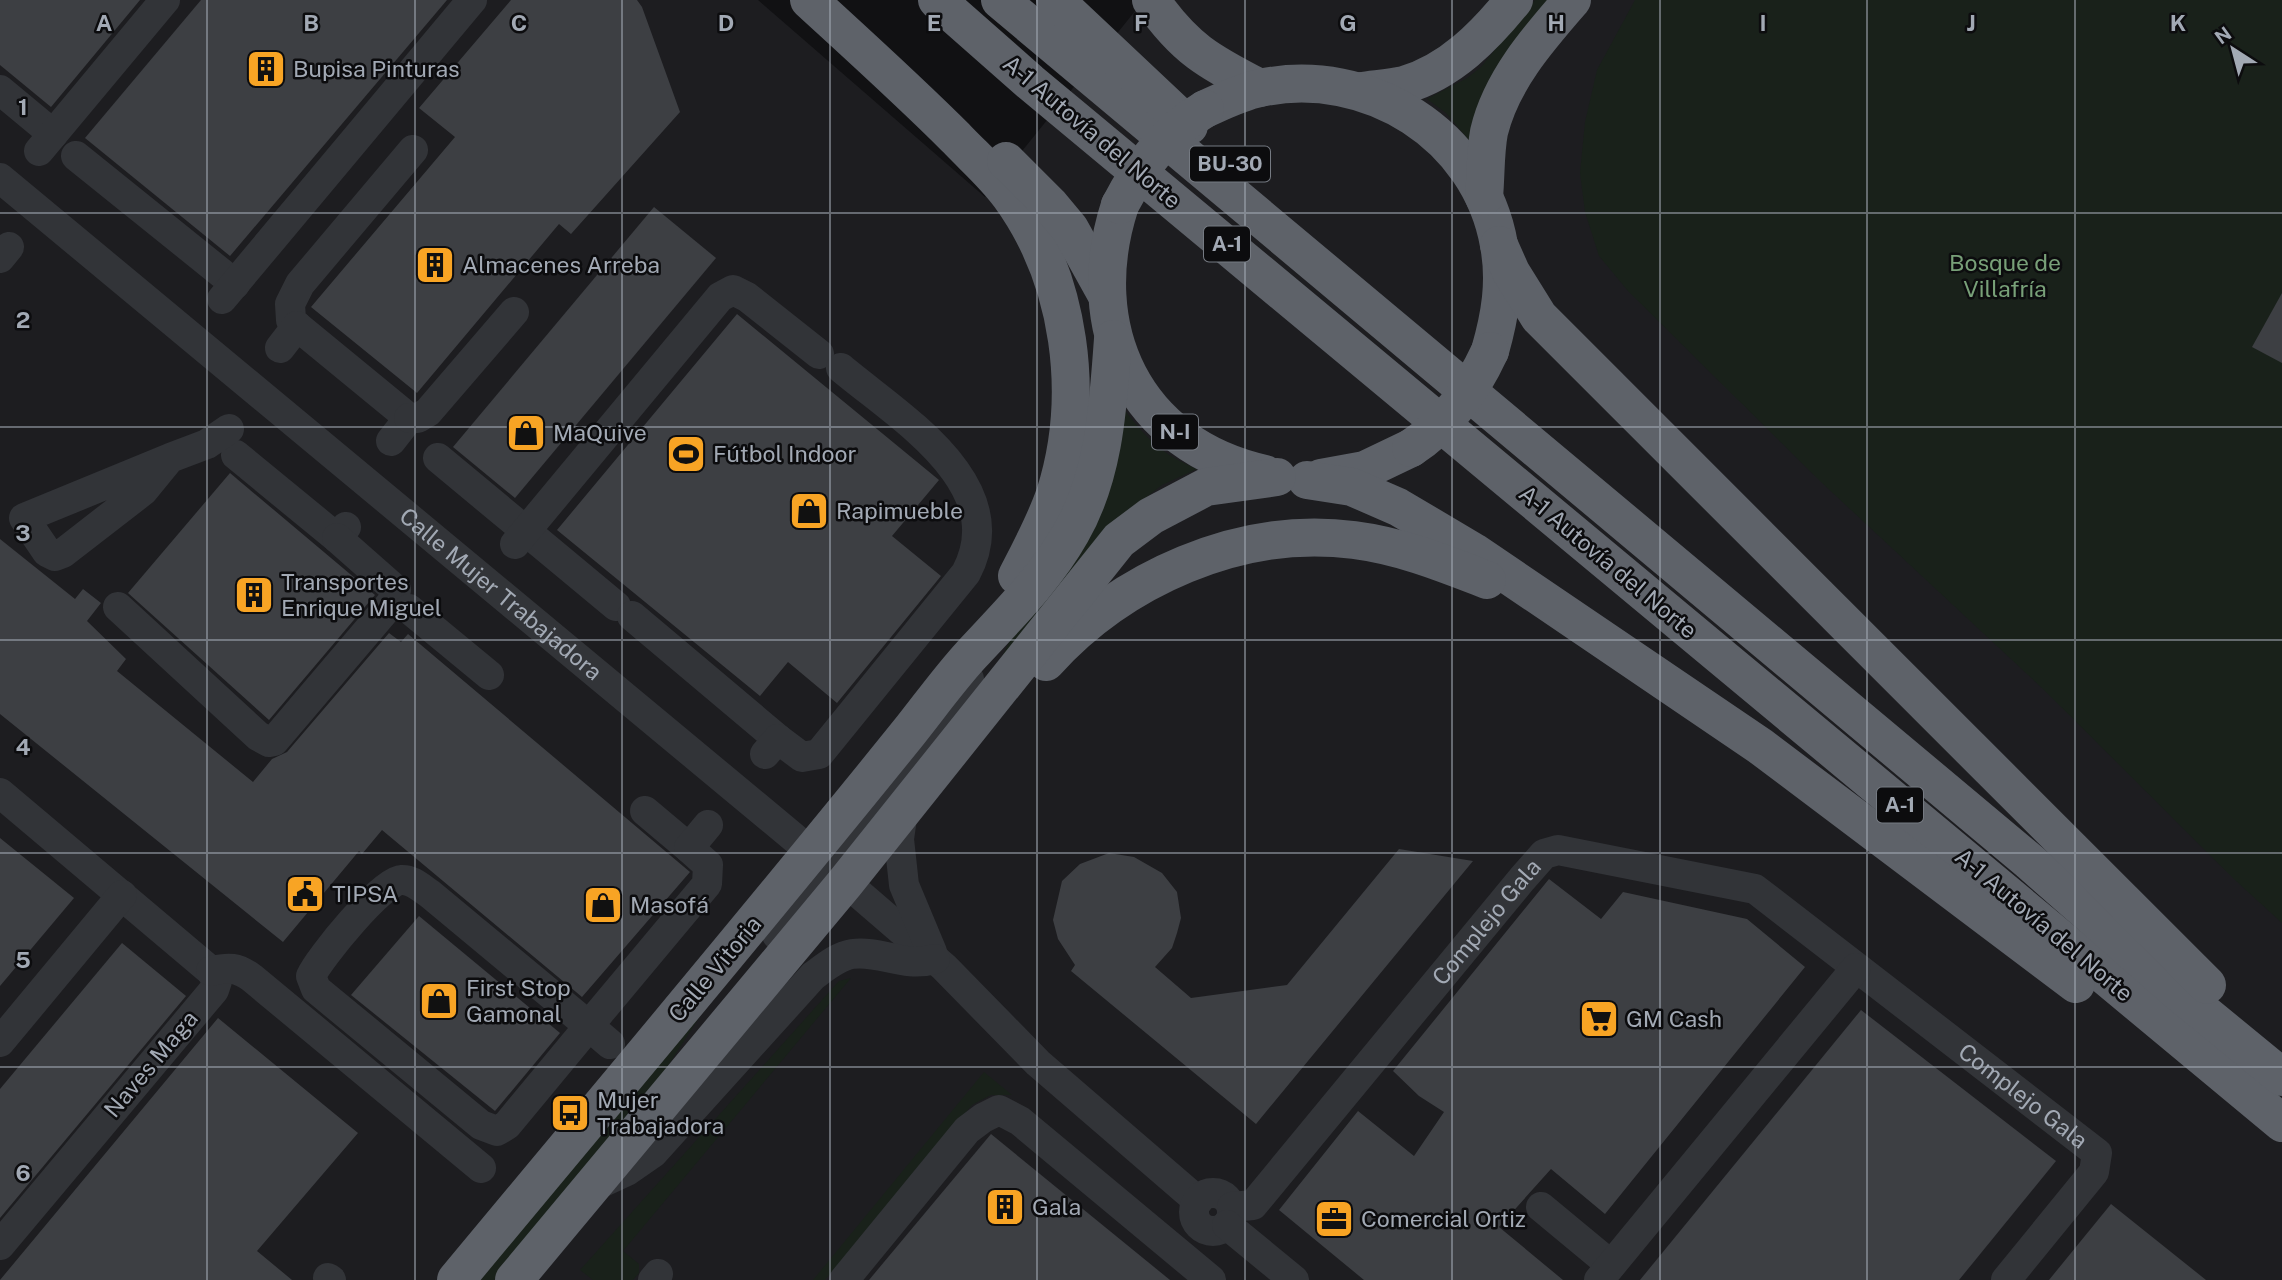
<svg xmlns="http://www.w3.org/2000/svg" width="2282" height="1280" font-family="'Public Sans',sans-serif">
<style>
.built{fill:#1d1d20}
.green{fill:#19211a}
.building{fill:#3d3f43}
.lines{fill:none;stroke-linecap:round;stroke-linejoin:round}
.minor{stroke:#323438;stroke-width:30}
.highway{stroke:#5e6269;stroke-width:38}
.highway-bridge{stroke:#5e6269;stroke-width:38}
.grid{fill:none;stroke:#a2a9b4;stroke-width:2;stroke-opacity:0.55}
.labels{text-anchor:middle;stroke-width:5;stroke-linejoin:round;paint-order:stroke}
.shield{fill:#0c0c0e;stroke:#757a82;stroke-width:2}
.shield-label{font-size:21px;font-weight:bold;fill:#a2a9b4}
.poi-label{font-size:23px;fill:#a2a9b4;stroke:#0c0c0e;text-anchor:start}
.street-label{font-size:23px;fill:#a2a9b4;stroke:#0c0c0e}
.park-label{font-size:23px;fill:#78a078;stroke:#0c0c0e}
.grid-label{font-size:23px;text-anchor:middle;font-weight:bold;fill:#a2a9b4;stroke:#0c0c0e;stroke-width:5;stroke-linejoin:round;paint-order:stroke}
</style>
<rect width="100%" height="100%" fill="#111113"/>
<path class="built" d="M0,0H758L985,197L1144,0H2282V1280H0Z"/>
<g class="green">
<path d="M1535,0H1554L1469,140L1446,113L1427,99L1467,78L1481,67Z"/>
<path d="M1635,0H2282V923L2236,881L2043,689L1821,482L1628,291L1599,256L1585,212L1580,173L1585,122L1597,70Z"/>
<path d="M1123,408C1147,439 1161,454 1197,469L1162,485L1116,521L993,675Z"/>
<path d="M851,978L623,1251L639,1264V1273L633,1280H593L580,1270L839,981Z"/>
<path d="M708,1004L653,1089L494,1280H477Z"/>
<path d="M984,1072L1012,1095H991L972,1105L825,1280H813Z"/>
</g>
<g class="building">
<path d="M0,0H140L51,107L0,65Z"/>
<path d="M201,0H447L230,256L85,138Z"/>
<path d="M511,0H637L642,7L680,112L571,234L559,224L417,393L311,307L455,137L419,108Z"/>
<path d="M654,207L716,258L515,498L453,447Z"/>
<path d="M2282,293V363L2252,347Z"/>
<path d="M737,314L939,480L892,536L941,576L837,703L788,662L760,696L557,530Z"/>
<path d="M230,473L375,595L269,720L128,593Z"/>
<path d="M0,539L75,599L83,589L101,603L87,621L126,659L117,671L253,782L272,759L287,752L389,633L401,642L408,634L690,872L582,997L382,830L362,854L359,851L283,942L0,714Z"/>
<path d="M0,838L74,898L0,986Z"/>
<path d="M1399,849L1473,861L1256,1124L1071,971L1075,965L1058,939L1053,920L1062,881L1080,864L1109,853L1134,857L1162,873L1177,892L1181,918L1177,933L1172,948L1155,967L1191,998L1287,985Z"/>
<path d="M1549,879L1601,919L1623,892L1747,919L1805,967L1605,1214L1551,1169L1499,1227L1563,1280H1364L1279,1210L1358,1111L1414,1156L1444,1112L1419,1096L1393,1071Z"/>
<path d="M419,916L560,1033L495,1111L351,995Z"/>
<path d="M122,943L186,996L0,1218V1089Z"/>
<path d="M1861,1010L2056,1161L1959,1280H1640Z"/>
<path d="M218,1018L358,1133L257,1251L292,1280H0Z"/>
<path d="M991,1134L1170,1280H869Z"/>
<path d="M2111,1204L2206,1280H2049Z"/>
</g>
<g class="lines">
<g class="minor">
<path d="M0,90L53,134"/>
<path d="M39,151L165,0"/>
<path d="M76,156L235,284"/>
<path id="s1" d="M0,178L792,836L944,967L1038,1063L1198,1201"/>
<path d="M0,258L9,247"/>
<path d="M222,299L472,0"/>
<path d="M297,326L291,320L290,304L300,284L413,150"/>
<path d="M280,348L297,326L409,418L391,441"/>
<path d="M409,418H418L428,412L514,312"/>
<path d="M236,455L337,538L346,527"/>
<path d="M170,458L24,518L47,552L55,556L63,553L143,491L170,458L207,444L229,429"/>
<path d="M438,458L616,606"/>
<path d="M515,544L720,297L733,290L747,297L819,354"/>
<path d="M118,607L258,736L269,742L274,741L393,601L396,590L337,538"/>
<path d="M409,609L489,675"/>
<path d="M632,616L778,739"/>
<path d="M765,754L778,739L802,757L819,754L966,573C1013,484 899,417 841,368"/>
<path d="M0,793L211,971L217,981L214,990L0,1245"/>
<path d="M645,811L689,848"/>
<path d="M903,811L899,839L904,885L932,952"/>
<path d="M845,883L840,863L842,850L947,715L969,679"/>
<path d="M777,935C804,903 816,897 812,853"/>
<path d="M211,971C229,967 237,967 252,978L481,1168"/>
<path d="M0,1042L122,895"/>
<path d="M610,1044L589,1026L430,894C421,888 412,879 401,880C383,880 319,958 311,976L316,989L481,1125L497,1131L507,1125L589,1026L600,1012L707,884L708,865L689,848L708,825"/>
<path d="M599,1184L627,1171L653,1153L813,976C824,968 838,956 852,954C881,950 903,968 935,959"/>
<circle cx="1213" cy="1212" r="19"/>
<path id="s2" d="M1232,1207L1253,1205L1522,879L1544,854L1558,850L1755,889L2097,1153L2094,1172L2006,1280"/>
<path d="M1541,1207L1611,1265"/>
<path d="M1227,1225L1294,1280"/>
<path d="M328,1278L331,1280"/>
<path d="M653,1280L658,1274"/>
<path d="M844,1280L967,1130L983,1118L999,1110L1020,1121L1211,1280"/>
<path d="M1599,1280L1856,968"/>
</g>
<g class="highway">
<path d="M809,0C858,45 908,90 956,138C974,157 995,175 1010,196C1071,280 1086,396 1055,494C1045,523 1031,549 1017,576"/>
<path d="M937,0L1030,82L2282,1123"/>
<path d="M1000,0L2029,861L2177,991L2282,1077"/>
<path d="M1055,0L1189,126"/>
<path d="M1151,0C1184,48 1209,62 1260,88"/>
<path d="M1361,91C1374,89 1390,88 1404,85C1450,72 1485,36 1514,0"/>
<path d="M1205,109C1223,101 1241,92 1260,88C1368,65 1480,135 1499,245C1506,282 1500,316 1490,351"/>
<path d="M1006,161L1050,205L1070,229L1105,292"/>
<path d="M1484,197C1486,176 1485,153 1489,132C1501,81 1538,39 1572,0"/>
<path d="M1120,205C1080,328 1134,445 1265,474"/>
<path d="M1499,245L1511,272L1539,317L2207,985"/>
<path d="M1321,478L1365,470L1411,448"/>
<path d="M1307,480L1352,487L1398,507L1474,552L1760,746L2076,984"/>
<path d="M1046,662C1121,579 1240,525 1354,540C1401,546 1443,563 1487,580"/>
<path d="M456,1280C607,1098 760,917 909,732C929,707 949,679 971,655C1007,616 1045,579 1071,533C1105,474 1108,405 1113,339"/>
<path d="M514,1280L845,883L1119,540L1151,516L1206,487L1277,477"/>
</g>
<g class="highway-bridge">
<path d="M1120,205C1141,165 1166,132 1205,109"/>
<path d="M1411,448C1448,424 1472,390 1490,351"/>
</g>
</g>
<path class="grid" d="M207,0V1280M415,0V1280M622,0V1280M830,0V1280M1037,0V1280M1245,0V1280M1452,0V1280M1660,0V1280M1867,0V1280M2075,0V1280M0,213H2282M0,427H2282M0,640H2282M0,853H2282M0,1067H2282"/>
<defs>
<g id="building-square" transform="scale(2.0125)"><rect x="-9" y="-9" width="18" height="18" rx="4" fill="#f8a424" stroke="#0c0c0e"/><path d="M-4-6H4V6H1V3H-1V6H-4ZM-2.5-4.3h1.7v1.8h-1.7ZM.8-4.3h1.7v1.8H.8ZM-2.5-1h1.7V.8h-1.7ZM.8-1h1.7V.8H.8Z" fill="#111"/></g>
<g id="shop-square" transform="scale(2.0125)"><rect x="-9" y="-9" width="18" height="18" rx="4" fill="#f8a424" stroke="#0c0c0e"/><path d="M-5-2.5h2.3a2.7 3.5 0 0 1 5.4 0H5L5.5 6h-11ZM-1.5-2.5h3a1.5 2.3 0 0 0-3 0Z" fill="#111"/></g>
<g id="stadium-square" transform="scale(2.0125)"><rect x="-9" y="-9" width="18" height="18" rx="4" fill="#f8a424" stroke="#0c0c0e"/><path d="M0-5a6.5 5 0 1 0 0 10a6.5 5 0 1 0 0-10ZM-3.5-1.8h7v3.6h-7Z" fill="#111"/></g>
<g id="civic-square" transform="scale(2.0125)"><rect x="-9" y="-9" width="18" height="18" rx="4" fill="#f8a424" stroke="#0c0c0e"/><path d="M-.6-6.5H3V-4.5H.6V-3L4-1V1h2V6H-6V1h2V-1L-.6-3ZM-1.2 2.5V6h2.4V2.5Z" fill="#111"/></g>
<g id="supermarket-square" transform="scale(2.0125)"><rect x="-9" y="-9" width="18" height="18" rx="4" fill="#f8a424" stroke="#0c0c0e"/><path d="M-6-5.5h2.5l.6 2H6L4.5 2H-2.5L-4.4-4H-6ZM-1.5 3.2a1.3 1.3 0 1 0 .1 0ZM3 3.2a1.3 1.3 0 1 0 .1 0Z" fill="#111"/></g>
<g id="bus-square" transform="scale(2.0125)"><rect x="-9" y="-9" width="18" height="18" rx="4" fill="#f8a424" stroke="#0c0c0e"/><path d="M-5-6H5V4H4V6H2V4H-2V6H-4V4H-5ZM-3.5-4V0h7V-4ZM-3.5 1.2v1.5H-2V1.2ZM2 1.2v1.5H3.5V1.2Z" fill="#111"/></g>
<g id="office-square" transform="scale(2.0125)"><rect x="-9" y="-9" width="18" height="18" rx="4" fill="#f8a424" stroke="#0c0c0e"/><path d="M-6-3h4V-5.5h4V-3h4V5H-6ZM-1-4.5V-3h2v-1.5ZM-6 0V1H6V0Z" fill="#111"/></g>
</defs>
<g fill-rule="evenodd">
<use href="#building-square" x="266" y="69"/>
<use href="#building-square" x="435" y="265"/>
<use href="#shop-square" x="526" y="433"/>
<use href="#stadium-square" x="686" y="454"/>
<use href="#shop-square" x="809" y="511"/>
<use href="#building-square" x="254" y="595"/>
<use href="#civic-square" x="305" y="894"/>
<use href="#shop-square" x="603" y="905"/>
<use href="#shop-square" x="439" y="1001"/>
<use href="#supermarket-square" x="1599" y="1019"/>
<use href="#bus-square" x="570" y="1113"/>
<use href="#building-square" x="1005" y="1207"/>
<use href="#office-square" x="1334" y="1219"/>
</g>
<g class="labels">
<g class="shield">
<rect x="1190" y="146.5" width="80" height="35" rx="5"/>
<rect x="1204" y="226.5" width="46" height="35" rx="5"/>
<rect x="1152" y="414.5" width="46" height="35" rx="5"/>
<rect x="1877" y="787.5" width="46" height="35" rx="5"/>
</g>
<g class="shield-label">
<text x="1230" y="171">BU-30</text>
<text x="1227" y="251">A-1</text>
<text x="1175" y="439">N-I</text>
<text x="1900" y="812">A-1</text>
</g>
<g class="poi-label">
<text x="293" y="77">Bupisa Pinturas</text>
<text x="462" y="273">Almacenes Arreba</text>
<text x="553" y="441">MaQuive</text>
<text x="713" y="462">Fútbol Indoor</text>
<text x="836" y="519">Rapimueble</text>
<text x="281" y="590">Transportes<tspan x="281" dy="26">Enrique Miguel</tspan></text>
<text x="332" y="902">TIPSA</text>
<text x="630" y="913">Masofá</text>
<text x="466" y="996">First Stop<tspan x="466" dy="26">Gamonal</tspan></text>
<text x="1626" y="1027">GM Cash</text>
<text x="597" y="1108">Mujer<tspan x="597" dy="26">Trabajadora</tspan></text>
<text x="1032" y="1215">Gala</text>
<text x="1361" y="1227">Comercial Ortiz</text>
</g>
<g class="street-label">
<text transform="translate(1092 132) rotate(40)" y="8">A-1 Autovía del Norte</text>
<text transform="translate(1608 562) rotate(40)" y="8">A-1 Autovía del Norte</text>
<text dy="8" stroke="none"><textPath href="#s1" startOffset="651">Calle Mujer Trabajadora</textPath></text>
<text dy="8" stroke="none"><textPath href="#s2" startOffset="388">Complejo Gala</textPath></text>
<text transform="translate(2044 925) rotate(40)" y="8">A-1 Autovía del Norte</text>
<text transform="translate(715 969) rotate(-50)" y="8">Calle Vitoria</text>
<text transform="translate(151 1064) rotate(-50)" y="8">Naves Maga</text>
<text dy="8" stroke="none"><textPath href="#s2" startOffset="1031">Complejo Gala</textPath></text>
</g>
<g class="park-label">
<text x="2005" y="271">Bosque de<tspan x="2005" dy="26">Villafría</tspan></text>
</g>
</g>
<g class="grid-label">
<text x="104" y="31">A</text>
<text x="311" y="31">B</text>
<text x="519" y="31">C</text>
<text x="726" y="31">D</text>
<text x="934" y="31">E</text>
<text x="1141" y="31">F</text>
<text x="1348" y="31">G</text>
<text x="1556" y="31">H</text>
<text x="1763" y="31">I</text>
<text x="1971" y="31">J</text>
<text x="2178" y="31">K</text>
<text x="23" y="115">1</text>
<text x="23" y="328">2</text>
<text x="23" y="541">3</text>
<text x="23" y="755">4</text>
<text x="23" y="968">5</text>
<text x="23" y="1181">6</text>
</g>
<g transform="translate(2233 49) rotate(324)" stroke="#0c0c0e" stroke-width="5" paint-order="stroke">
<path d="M0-5L12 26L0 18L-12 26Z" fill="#a2a9b4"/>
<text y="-10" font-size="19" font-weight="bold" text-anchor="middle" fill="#a2a9b4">N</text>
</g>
</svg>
